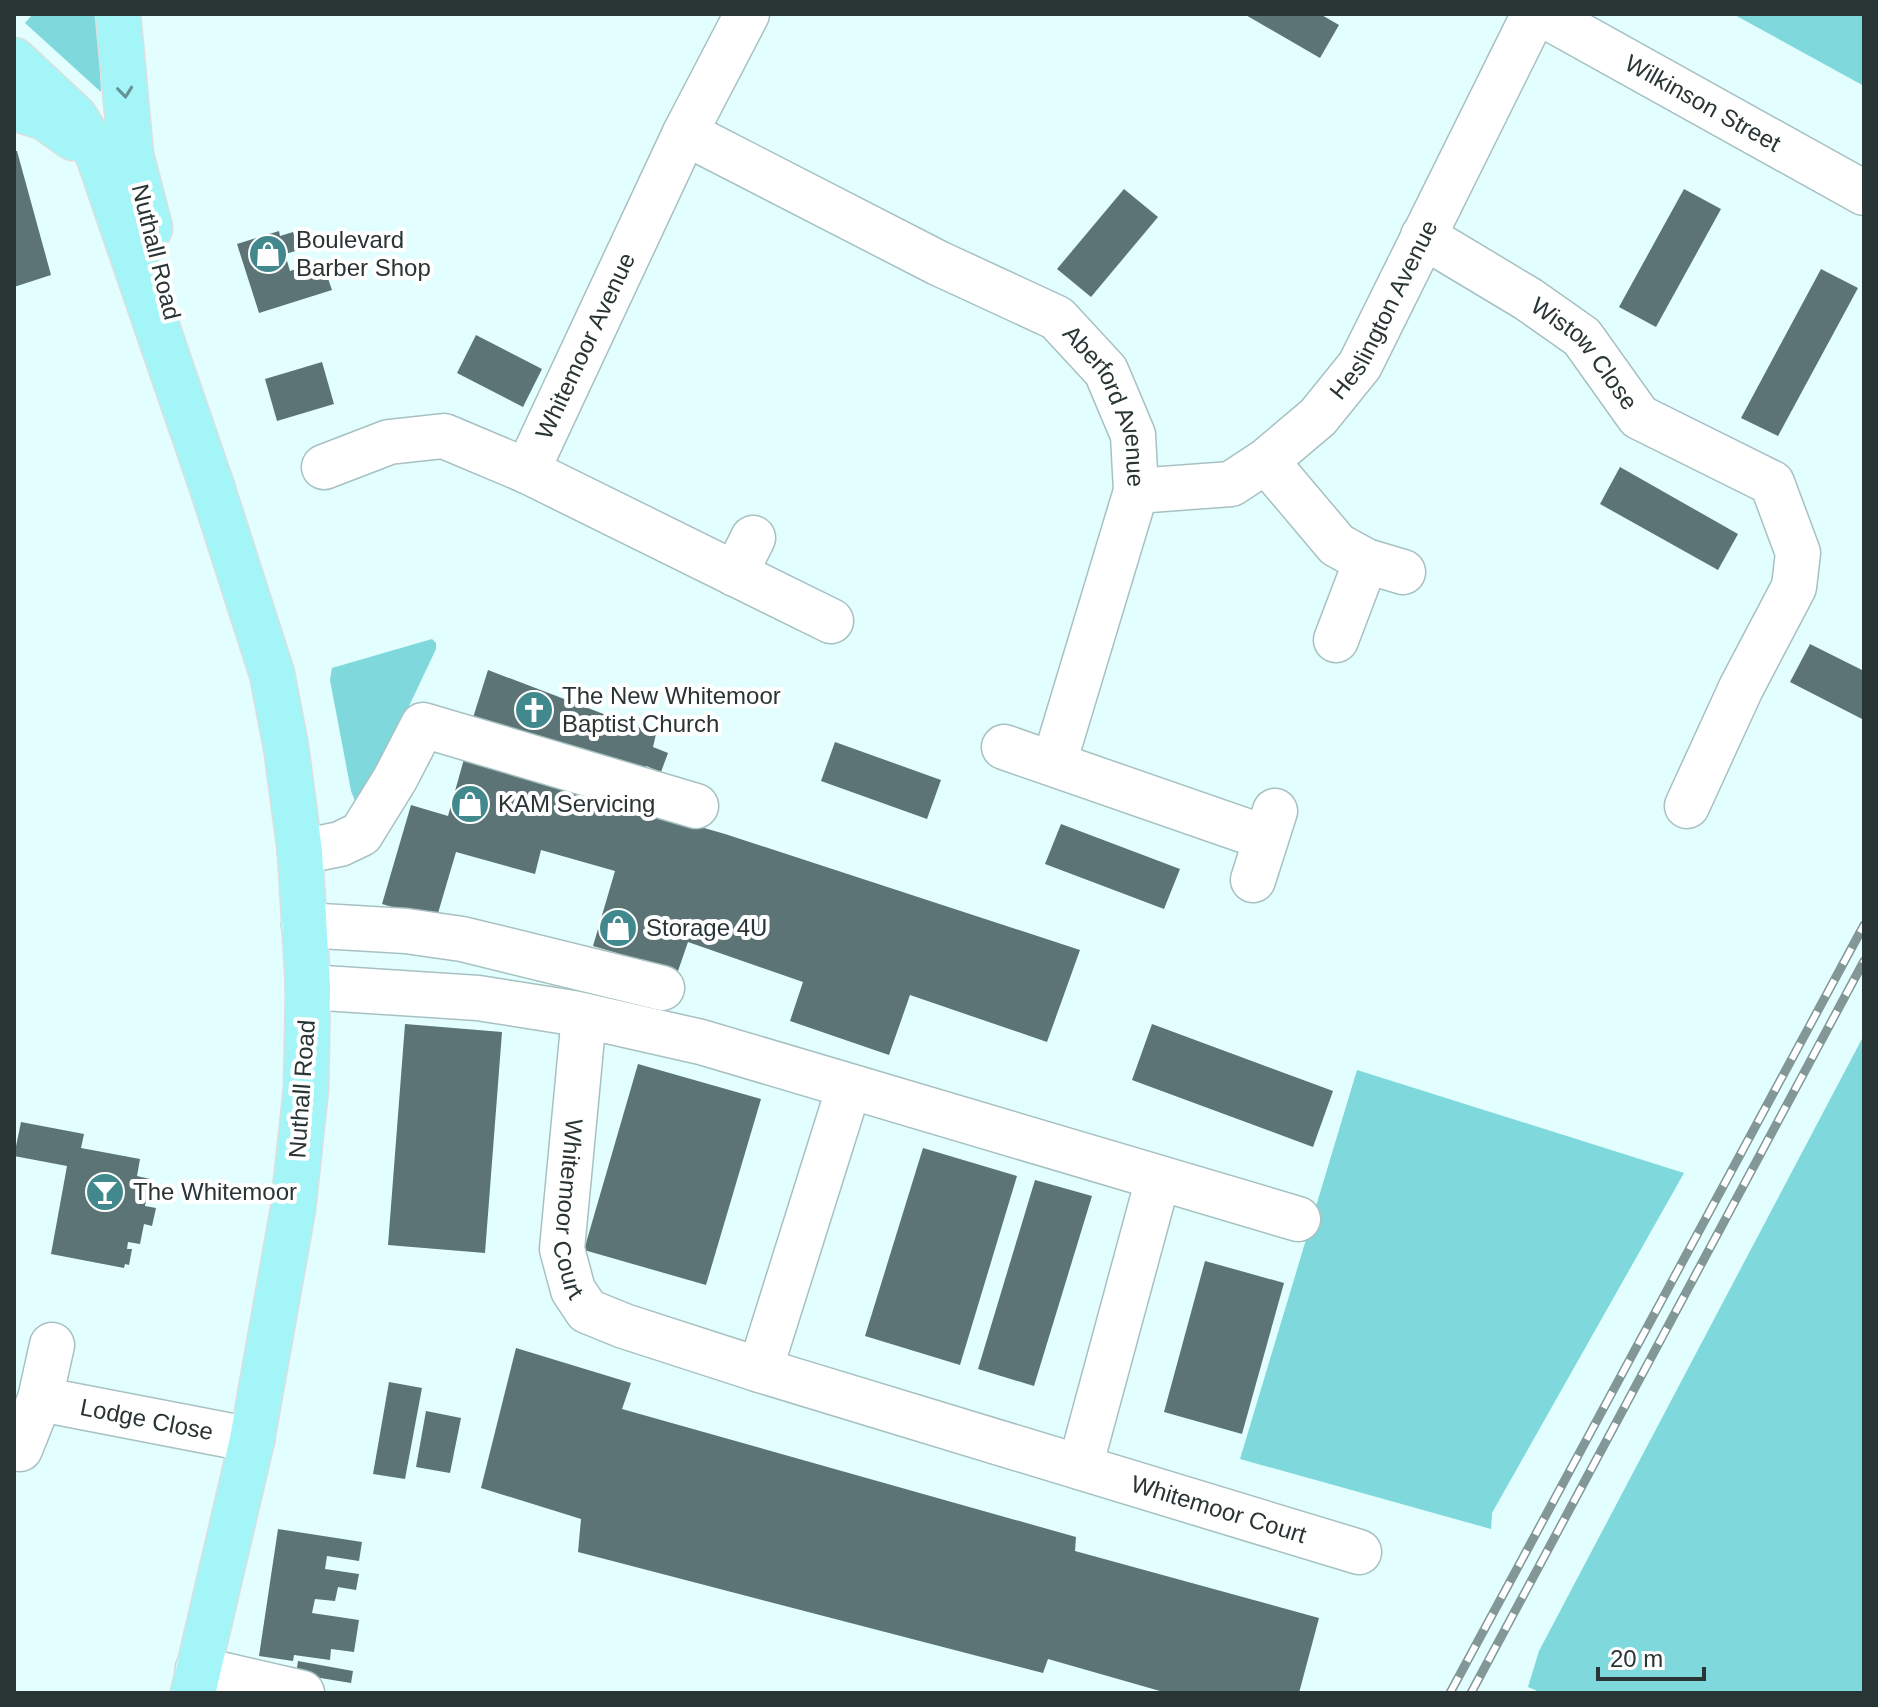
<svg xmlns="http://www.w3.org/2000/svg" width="1878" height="1707" font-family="Helvetica,sans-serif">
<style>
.green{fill:#7ed8dc}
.building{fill:#5c7475}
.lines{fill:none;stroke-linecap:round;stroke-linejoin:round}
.minor-casing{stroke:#a7c1c2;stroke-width:47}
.major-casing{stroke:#dddfdf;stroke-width:47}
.minor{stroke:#fff;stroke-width:44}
.major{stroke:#a3f5f8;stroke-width:44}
.rail-casing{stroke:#839797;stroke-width:9}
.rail{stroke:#fff;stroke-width:6;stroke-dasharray:18;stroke-linecap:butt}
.oneway{stroke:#669496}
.labels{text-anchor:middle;stroke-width:8;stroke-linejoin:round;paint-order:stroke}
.street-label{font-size:24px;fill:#293434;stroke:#fff}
.poi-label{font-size:24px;fill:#293434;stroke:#fff;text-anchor:start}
</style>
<rect width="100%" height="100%" fill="#e2fefe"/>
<g class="green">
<path d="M33,14H98L101,92L25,23Z"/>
<path d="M1733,14H1864V86Z"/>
<path d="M432,639L436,643V649L366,797L360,804L355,801L351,791L330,680L332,668Z"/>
<path d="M1864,1035V1693H1542L1528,1687L1539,1651Z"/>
<path d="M1357,1070L1684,1173L1492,1513L1491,1529L1240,1459Z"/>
</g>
<g class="building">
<path d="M1244,14H1320L1339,25L1320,58Z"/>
<path d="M14,151H17L51,275L14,287Z"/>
<path d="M1124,189L1158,217L1091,297L1057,269Z"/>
<path d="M1684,189L1721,209L1656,327L1619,307Z"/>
<path d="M279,231L280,236L293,232L299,250L285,254L290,271L322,261L332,290L259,313L237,244Z"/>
<path d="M1821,269L1858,288L1778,436L1741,418Z"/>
<path d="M476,335L542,369L523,407L457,373Z"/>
<path d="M322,362L334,404L277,421L265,379Z"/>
<path d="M1620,467L1738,534L1718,570L1600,504Z"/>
<path d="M1810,644L1864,671V720L1790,682Z"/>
<path d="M488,670L656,734L653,747L668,753L661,772L646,766L643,777L471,724Z"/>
<path d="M835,742L941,780L927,819L821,781Z"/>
<path d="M464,759L725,834L1080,950L1047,1042L910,995L889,1055L790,1021L803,982L688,942L678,971L593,946L615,871L541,850L535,874L456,852L436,920L382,904L411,805L448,816Z"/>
<path d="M1061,824L1180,869L1164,909L1045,864Z"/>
<path d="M405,1024L502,1032L485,1253L388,1245Z"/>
<path d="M1152,1024L1333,1091L1313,1147L1132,1080Z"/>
<path d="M638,1064L761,1099L706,1285L584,1250Z"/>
<path d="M21,1122L84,1134L81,1148L140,1159L137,1176L150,1179L145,1206L156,1208L152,1226L144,1224L140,1244L128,1242L127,1249H132L129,1265L125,1264L124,1268L51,1254L67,1166L14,1156Z"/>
<path d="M923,1148L1017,1176L960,1365L865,1336Z"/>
<path d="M1035,1180L1092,1196L1034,1386L978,1369Z"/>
<path d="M1205,1261L1284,1283L1242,1434L1164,1412Z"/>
<path d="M516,1348L631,1383L622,1409L1076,1537L1075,1551L1319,1618L1299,1693H1167L1048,1659L1043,1673L578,1552L581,1519L481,1488Z"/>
<path d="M389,1382L422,1388L405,1479L373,1474Z"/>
<path d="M426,1411L461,1418L450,1473L416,1467Z"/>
<path d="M278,1529L362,1542L359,1561L327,1556L325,1569L359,1574L356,1590L338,1587L335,1601L315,1599L312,1613L359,1620L354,1652L331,1649L330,1660L294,1655L293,1661L259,1656Z"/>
<path d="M298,1661L353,1671L351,1683L296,1674Z"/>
</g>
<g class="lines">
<g class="minor-casing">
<g id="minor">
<path id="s1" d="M1542,14L1864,193"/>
<path id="s2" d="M685,133L938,263L1057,318L1106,371L1133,435L1136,491L1054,763"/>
<path id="s3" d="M1423,236L1528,299L1582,337L1639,417L1772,483L1798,553L1794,587L1741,688L1687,806"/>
<path d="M1266,461L1337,545L1366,561L1403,572"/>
<path d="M324,467L389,442L444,436L527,471L831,621"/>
<path id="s4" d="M527,471L685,133L747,14"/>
<path id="s5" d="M1136,491L1231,484L1266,461L1318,417L1360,365L1534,14"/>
<path d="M735,574L753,538"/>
<path d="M1336,640L1366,561"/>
<path d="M1004,747L1266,838"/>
<path d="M300,852L340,844L361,834L395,779L423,725L696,806"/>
<path d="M1253,880L1275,811"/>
<path d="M304,925L406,931L462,939L662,988"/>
<path d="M308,987L478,998L573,1013L701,1042L1298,1219"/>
<path id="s6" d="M584,1016L562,1249L573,1290L587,1311L624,1326L760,1370L1359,1552"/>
<path id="s7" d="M52,1345L40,1399L252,1440"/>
<path d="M760,1370L849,1087"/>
<path d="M20,1449L40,1399"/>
<path d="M1080,1467L1158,1179"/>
<path d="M198,1669L302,1693"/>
</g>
</g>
<g class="major-casing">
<g id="major">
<path d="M118,14L131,155L150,228"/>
<path d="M14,60L75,117L98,155L212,487L272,674L286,747L300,852L308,987L306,1089L293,1209L252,1440L193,1693"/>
<path d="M14,108L45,118L73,138"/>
</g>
</g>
<use href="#minor" class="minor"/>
<use href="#major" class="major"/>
<g class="rail-casing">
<g id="rail">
<path d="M1450,1693L1864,925"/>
<path d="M1471,1693L1864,961"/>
</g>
</g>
<use href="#rail" class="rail"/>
</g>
<defs><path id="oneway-chevron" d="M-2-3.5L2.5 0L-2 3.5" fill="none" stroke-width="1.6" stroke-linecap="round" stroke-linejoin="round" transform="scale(2)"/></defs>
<use class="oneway" href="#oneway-chevron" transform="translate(125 92) rotate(84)"/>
<defs>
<g id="shop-disc" transform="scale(2)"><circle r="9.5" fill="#41898c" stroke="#fff"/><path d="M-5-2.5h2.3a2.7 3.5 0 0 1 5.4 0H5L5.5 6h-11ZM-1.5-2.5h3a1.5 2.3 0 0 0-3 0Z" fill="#fff"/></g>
<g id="church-disc" transform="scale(2)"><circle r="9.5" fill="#41898c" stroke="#fff"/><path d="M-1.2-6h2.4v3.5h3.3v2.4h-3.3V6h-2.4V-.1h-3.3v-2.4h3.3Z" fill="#fff"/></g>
<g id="bar-disc" transform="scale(2)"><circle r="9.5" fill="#41898c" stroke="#fff"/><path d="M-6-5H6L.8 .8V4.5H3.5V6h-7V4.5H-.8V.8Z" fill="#fff"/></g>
</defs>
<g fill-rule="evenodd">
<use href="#shop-disc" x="268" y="254"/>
<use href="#church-disc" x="534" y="710"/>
<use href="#shop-disc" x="470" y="804"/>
<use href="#shop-disc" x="618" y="928"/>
<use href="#bar-disc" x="105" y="1192"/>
</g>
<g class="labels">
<g class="street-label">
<text dy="8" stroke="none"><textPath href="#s1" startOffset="184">Wilkinson Street</textPath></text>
<text transform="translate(156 252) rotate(76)" y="8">Nuthall Road</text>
<text dy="8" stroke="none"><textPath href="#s5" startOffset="332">Heslington Avenue</textPath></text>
<text dy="8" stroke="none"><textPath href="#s4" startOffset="138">Whitemoor Avenue</textPath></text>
<text dy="8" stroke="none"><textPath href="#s3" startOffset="202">Wistow Close</textPath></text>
<text dy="8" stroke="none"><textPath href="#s2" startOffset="520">Aberford Avenue</textPath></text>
<text transform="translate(302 1089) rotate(-86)" y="8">Nuthall Road</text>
<text dy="8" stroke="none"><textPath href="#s6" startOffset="194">Whitemoor Court</textPath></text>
<text dy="8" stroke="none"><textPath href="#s7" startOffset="164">Lodge Close</textPath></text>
<text dy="8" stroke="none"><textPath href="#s6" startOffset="964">Whitemoor Court</textPath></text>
</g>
<g class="poi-label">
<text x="296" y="248">Boulevard<tspan x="296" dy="28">Barber Shop</tspan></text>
<text x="562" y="704">The New Whitemoor<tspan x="562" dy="28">Baptist Church</tspan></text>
<text x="498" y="812">KAM Servicing</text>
<text x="646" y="936">Storage 4U</text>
<text x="133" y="1200">The Whitemoor</text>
</g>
</g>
<rect width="1878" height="1707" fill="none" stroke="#293434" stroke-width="32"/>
<path d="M1598 1667v12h106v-12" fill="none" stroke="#293434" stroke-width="4"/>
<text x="1610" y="1667" font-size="24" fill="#293434" stroke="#ffffff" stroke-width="6" paint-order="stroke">20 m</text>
</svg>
